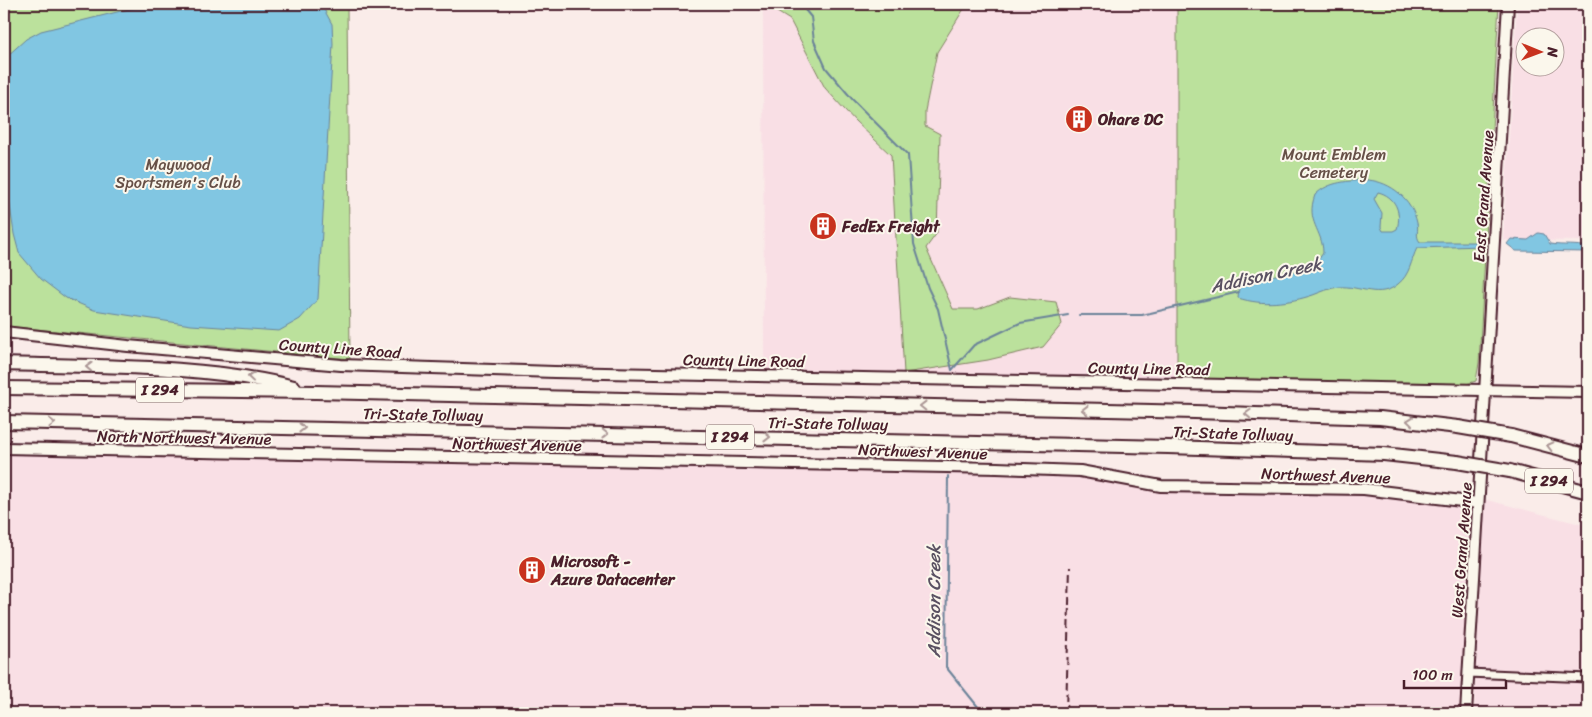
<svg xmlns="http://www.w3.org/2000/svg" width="1592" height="717" font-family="Sriracha,sans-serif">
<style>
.built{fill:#f9dfe5;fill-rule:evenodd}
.green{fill:#bbe19c;stroke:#828064}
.water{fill:#81c6e2;stroke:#6b8399;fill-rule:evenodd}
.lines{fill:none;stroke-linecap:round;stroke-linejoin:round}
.stream{stroke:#6b8399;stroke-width:2}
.street-casing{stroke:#4a1f2b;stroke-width:11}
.secondary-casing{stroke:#4a1f2b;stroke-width:14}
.highway-casing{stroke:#4a1f2b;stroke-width:16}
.street{stroke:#fbf7ec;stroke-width:7}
.secondary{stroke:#fbf7ec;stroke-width:10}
.highway{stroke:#fbf7ec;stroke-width:12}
.rail{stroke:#4a1f2b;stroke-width:2;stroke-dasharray:8 4;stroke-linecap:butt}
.highway-bridge-casing{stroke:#4a1f2b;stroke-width:16;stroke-linecap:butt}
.highway-bridge{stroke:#fbf7ec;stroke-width:12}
.oneway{stroke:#ab9695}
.labels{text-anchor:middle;stroke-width:4;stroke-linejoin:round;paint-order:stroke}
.shield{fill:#fbf7ec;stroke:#7f6065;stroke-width:1}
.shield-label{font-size:15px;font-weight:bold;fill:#4a1f2b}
.poi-label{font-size:16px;font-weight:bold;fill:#4a1f2b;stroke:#fbf7ec;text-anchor:start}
.park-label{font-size:16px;fill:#665047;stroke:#fbf7ec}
.street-label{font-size:16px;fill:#4a1f2b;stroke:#fbf7ec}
.water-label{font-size:18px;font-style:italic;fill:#5a5162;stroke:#fbf7ec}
</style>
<rect width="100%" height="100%" fill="#faece9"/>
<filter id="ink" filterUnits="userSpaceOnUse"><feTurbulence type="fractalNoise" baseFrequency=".02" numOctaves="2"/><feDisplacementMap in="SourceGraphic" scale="10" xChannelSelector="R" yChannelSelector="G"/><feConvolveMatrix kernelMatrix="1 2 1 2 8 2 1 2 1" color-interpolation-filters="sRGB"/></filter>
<g filter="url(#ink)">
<g class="built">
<path d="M763,4L790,20L825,88L855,121L891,155L904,373L990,305L978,309H953L926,248L937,233L940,135L925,126V111L937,52L967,4H1177V381L764,371Z"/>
<path d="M1517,4H1588V241L1503,240ZM1524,38H1554V68H1524Z"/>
<path d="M4,448L1080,471L1161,486L1364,489L1478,503L1467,713H4Z"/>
<path d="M1483,499L1588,526V713H1474Z"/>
</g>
<g class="green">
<path d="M4,4H347L350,359L4,326Z"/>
<path d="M764,4H967L937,52L925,111V126L940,134L937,233L926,248L953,309H978L1010,297L1056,302L1062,324L1043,347L988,360L904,373L891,155L855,121L825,88L790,20Z"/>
<path d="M1177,4H1499L1479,363L1476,381L1463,385L1177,381Z"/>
</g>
<g class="water">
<path d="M149,4H321L332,24L333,44L318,299L300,319L279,331L191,325L94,310L66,298L41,279L19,253L14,234L7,184L4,66L6,57L26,39L41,31Z"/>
<path d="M1368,180C1391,182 1412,199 1417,223C1419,230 1415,236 1420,242H1484V246L1417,248C1411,260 1410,275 1398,284C1380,300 1359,285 1339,287C1330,288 1321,292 1313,295C1289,303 1263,306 1238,298L1239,287C1257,267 1305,285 1323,253C1323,230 1305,222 1315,195C1329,181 1349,181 1368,180ZM1378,192C1395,196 1402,212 1397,229L1393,231H1383L1381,227L1382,213L1374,199Z"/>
<path d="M1538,233L1544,234L1550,244C1564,246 1575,244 1588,247V252L1516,251L1507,244L1511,239L1528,240Z"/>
</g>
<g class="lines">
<g class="stream">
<path d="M800,4L811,17L814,41L826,68L853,100L908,155L914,244L928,288L938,309L952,370"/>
<path d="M1079,315H1142L1239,292"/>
<path d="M952,370L974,345L1020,323L1068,315"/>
<path d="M948,476L946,667L983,713"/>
</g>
<g class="street-casing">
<path id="street" d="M1468,673L1588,678"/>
</g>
<g class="secondary-casing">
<g id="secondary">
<path d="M4,332L128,346L341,365L554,372L1588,392"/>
<path d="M4,448L997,468L1080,471L1161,486L1364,489L1478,503"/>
<path d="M1466,713L1508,4"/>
</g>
</g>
<g class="highway-casing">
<g id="highway">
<path d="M4,364C98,367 203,364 294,387"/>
<path d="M4,388L316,392L1195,412L1380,418L1458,427"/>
<path d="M4,422L1168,447L1384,454L1457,462"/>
<path d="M1511,436L1588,456"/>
<path d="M1510,471L1588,492"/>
</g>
</g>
<use href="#street" class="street"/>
<use href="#secondary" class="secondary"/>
<use href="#highway" class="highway"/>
<path class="rail" d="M1066,713L1070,567"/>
<g class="highway-bridge-casing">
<g id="highway-bridge">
<path d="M1458,427L1511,436"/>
<path d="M1457,462L1510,471"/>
</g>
</g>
<use href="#highway-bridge" class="highway-bridge"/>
</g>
<defs><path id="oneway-chevron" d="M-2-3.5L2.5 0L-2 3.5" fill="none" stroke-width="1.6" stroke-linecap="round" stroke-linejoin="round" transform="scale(1.25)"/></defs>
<g class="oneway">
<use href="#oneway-chevron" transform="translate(89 367) rotate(-178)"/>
<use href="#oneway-chevron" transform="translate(251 377) rotate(-174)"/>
<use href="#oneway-chevron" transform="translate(923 406) rotate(-179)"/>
<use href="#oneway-chevron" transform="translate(1085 410) rotate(-179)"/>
<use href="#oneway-chevron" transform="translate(1248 414) rotate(-178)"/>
<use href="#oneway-chevron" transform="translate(1410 421) rotate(-174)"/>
<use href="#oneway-chevron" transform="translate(52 423) rotate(1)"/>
<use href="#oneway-chevron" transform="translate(302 428) rotate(1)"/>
<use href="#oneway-chevron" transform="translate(605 434) rotate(1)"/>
<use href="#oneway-chevron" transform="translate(767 437) rotate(1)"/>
<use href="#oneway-chevron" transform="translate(1550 446) rotate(-166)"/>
</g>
</g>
<defs>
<g id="building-disc" transform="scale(1.4375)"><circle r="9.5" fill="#c8321e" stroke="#fbf7ec"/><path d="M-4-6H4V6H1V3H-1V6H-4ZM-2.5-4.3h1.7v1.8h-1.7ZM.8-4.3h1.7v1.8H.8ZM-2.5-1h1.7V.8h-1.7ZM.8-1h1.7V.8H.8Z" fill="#fff"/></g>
</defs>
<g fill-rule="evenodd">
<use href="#building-disc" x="1079" y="119"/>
<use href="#building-disc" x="823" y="226"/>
<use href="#building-disc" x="532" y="570"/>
</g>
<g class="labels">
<g class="shield">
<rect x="136" y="377.5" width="48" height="25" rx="4"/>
<rect x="706" y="424.5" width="48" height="25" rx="4"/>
<rect x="1525" y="468.5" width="48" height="25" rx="4"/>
</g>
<g class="shield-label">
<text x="160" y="395">I 294</text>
<text x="730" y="442">I 294</text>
<text x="1549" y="486">I 294</text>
</g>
<g class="poi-label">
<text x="1098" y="125">Ohare DC</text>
<text x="842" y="232">FedEx Freight</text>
<text x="551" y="567">Microsoft -<tspan x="551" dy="18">Azure Datacenter</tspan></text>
</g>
<g class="park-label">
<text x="1334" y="160">Mount Emblem<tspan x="1334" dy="18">Cemetery</tspan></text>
<text x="178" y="170">Maywood<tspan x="178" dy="18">Sportsmen's Club</tspan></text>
</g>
<g class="street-label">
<text transform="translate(1483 196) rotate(-86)" y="6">East Grand Avenue</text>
<text transform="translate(340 348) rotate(4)" y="6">County Line Road</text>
<text transform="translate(744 360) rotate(1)" y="6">County Line Road</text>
<text transform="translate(1149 368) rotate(1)" y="6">County Line Road</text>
<text transform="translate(423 414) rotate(1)" y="6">Tri-State Tollway</text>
<text transform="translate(828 423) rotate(1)" y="6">Tri-State Tollway</text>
<text transform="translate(1233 433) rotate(2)" y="6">Tri-State Tollway</text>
<text transform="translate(184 437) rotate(1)" y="6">North Northwest Avenue</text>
<text transform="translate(517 444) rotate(1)" y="6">Northwest Avenue</text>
<text transform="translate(923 451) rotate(2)" y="6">Northwest Avenue</text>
<text transform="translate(1326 475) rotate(2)" y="6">Northwest Avenue</text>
<text transform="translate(1461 550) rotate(-86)" y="6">West Grand Avenue</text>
</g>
<g class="water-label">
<text transform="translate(1266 275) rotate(-12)" y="6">Addison Creek</text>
<text transform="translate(934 601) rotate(-90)" y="6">Addison Creek</text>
</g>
</g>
<rect width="1592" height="717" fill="none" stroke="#fbf7ec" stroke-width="20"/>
<rect x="10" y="10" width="1572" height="697" fill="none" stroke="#4a1f2b" stroke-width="2" filter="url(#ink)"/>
<g transform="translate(1540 52) rotate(91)"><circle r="24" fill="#fbf7ec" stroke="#b4a19f"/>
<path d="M0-4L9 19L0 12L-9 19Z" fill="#c8321e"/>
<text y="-8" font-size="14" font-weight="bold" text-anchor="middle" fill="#4a1f2b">N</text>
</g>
<path d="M1404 680v8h102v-8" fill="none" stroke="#4a1f2b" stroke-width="2.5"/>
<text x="1412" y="680" font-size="15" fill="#4a1f2b" stroke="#fbf7ec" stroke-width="4" paint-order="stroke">100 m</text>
</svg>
